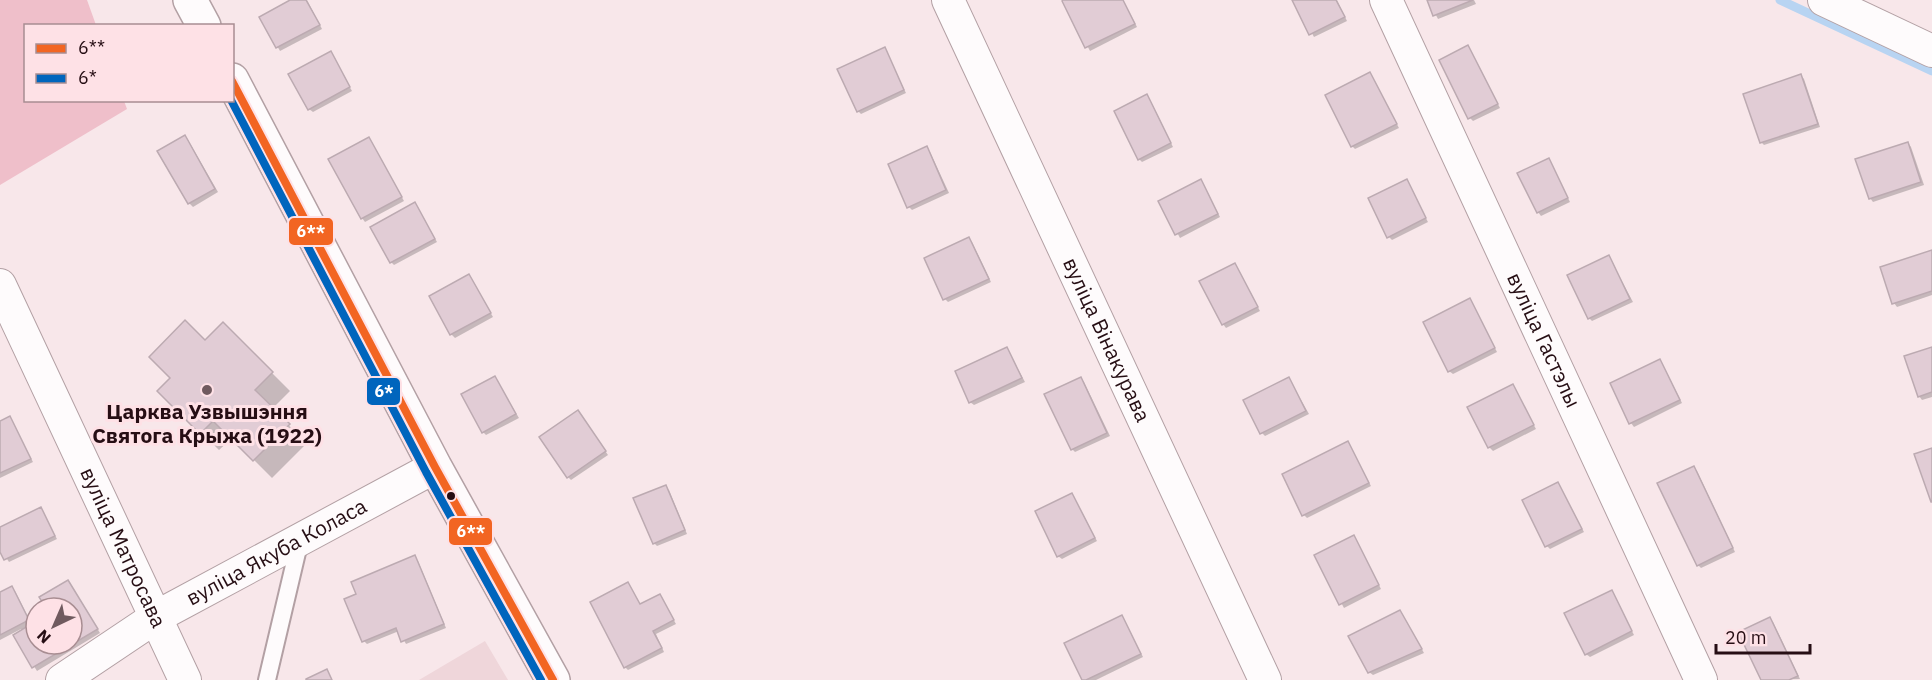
<svg xmlns="http://www.w3.org/2000/svg" width="1932" height="680" font-family="'IBM Plex Sans',sans-serif">
<style>
.built{fill:#efd6da}
.green{fill:#efbfca}
.shadow{fill:#0003}
.lines{fill:none;stroke-linecap:round;stroke-linejoin:round}
.stream{stroke:#b8d4f2;stroke-width:9}
.building{fill:#e1ccd5;stroke:#bcaab1;stroke-width:1.5}
.service-casing{stroke:#b3a0a4;stroke-width:20}
.minor-casing{stroke:#b3a0a4;stroke-width:34}
.tertiary-casing{stroke:#b3a0a4;stroke-width:36}
.service{stroke:#fefbfc;stroke-width:16}
.minor{stroke:#fefbfc;stroke-width:32}
.tertiary{stroke:#fefbfc;stroke-width:33}
.bus-1-casing{stroke:#fee1e6;stroke-width:12}
.bus-2-casing{stroke:#fee1e6;stroke-width:12}
.bus-1{stroke:#f26522;stroke-width:8}
.bus-2{stroke:#0065bd;stroke-width:8}
.poi-dot{fill:#705a5f;stroke:#fee1e6;stroke-width:2}
.bus-dot{fill:#260e14;stroke:#fee1e6;stroke-width:2}
.labels{text-anchor:middle;stroke-width:6;stroke-linejoin:round;paint-order:stroke}
.street-label{font-size:21px;fill:#260e14;stroke:#fee1e6}
.poi-label{font-size:21px;font-weight:bold;fill:#260e14;stroke:#fee1e6}
.line-badge{stroke:#fee1e6;stroke-width:2}
.badge-label{font-size:16px;text-anchor:middle;font-weight:bold;fill:#fff}
</style>
<rect width="100%" height="100%" fill="#f8e7ea"/>
<path class="built" d="M485,641L508,680H419Z"/>
<path class="green" d="M0,0H87L96,25L26,26V100L124,101L127,109L0,185Z"/>
<g class="shadow">
<path d="M293,0H307L322,29L280,51L261,18Z"/>
<path d="M1067,0H1123L1137,27L1090,51L1064,1Z"/>
<path d="M1294,0H1337L1347,21L1314,37Z"/>
<path d="M1428,0H1474L1476,4L1438,19Z"/>
<path d="M1468,47L1500,108L1473,121L1470,118Z"/>
<path d="M884,49L906,93L861,114L858,111Z"/>
<path d="M330,53L352,91L313,112L309,109Z"/>
<path d="M1370,74L1399,128L1355,149L1352,146Z"/>
<path d="M1801,76L1804,79L1820,127L1764,145L1761,142Z"/>
<path d="M1150,100L1173,147L1142,162L1139,159Z"/>
<path d="M369,139L404,201L365,222L362,218Z"/>
<path d="M188,140L218,192L193,207L189,203Z"/>
<path d="M1908,143L1911,147L1924,185L1873,202L1870,198Z"/>
<path d="M926,148L930,152L949,193L912,210L909,207Z"/>
<path d="M1549,160L1570,202L1541,216L1538,212Z"/>
<path d="M1201,181L1220,217L1180,238L1160,201Z"/>
<path d="M1406,181L1428,222L1392,240L1389,237Z"/>
<path d="M415,204L437,242L394,265L391,262Z"/>
<path d="M969,239L972,242L991,282L948,302L945,299Z"/>
<path d="M1932,252V295L1897,307L1894,303Z"/>
<path d="M1609,257L1633,302L1592,321L1589,318Z"/>
<path d="M1235,265L1260,311L1226,328L1223,324Z"/>
<path d="M469,276L493,317L455,338L451,334Z"/>
<path d="M1470,300L1497,352L1453,374L1449,371Z"/>
<path d="M223,324L290,391L272,409L307,443L272,478L232,438L219,450L159,391Z"/>
<path d="M1007,349L1025,382L974,405L970,402Z"/>
<path d="M1932,349V397L1922,400L1919,396Z"/>
<path d="M1660,360L1682,403L1634,427L1631,423Z"/>
<path d="M495,378L519,418L486,435L483,432Z"/>
<path d="M1081,379L1084,382L1110,436L1075,452L1072,449Z"/>
<path d="M1289,379L1309,414L1265,436L1262,433Z"/>
<path d="M1512,386L1536,429L1493,451L1489,447Z"/>
<path d="M581,416L608,455L571,480L568,477Z"/>
<path d="M9,418L33,462L0,478V422Z"/>
<path d="M1348,443L1371,486L1307,518L1304,515Z"/>
<path d="M1693,467L1697,471L1735,552L1701,568L1698,565Z"/>
<path d="M1558,483L1584,532L1550,549L1547,546Z"/>
<path d="M665,487L669,490L687,534L657,546L654,543Z"/>
<path d="M1072,494L1097,541L1062,559L1058,556Z"/>
<path d="M41,509L57,539L9,562L0,548V528Z"/>
<path d="M1357,541L1381,589L1344,608L1316,556Z"/>
<path d="M415,557L418,561L446,628L406,644L399,631L367,644L364,641L358,595Z"/>
<path d="M628,584L641,606L660,596L676,624L656,634L664,652L628,670L625,667Z"/>
<path d="M71,586L100,633L37,671L15,636L23,631L21,629L0,640V594L11,588L15,591L32,625L36,623V644H72V608H48Z"/>
<path d="M1611,591L1634,635L1590,657L1586,654Z"/>
<path d="M1403,616L1424,653L1373,675L1369,672Z"/>
<path d="M1122,617L1143,657L1096,680H1084Z"/>
<path d="M1769,619L1773,622L1800,679L1763,680Z"/>
</g>
<g class="lines">
<path class="stream" d="M1780,0L1932,71"/>
</g>
<g class="building">
<path d="M290,0H306L320,25L276,48L259,17Z"/>
<path d="M1063,0H1123L1135,24L1085,48L1062,1Z"/>
<path d="M1292,0H1336L1345,17L1309,35Z"/>
<path d="M1427,0H1473L1433,16Z"/>
<path d="M1468,45L1498,104L1468,119L1439,60Z"/>
<path d="M885,47L904,90L857,112L837,69Z"/>
<path d="M331,51L350,87L308,110L288,74Z"/>
<path d="M1370,72L1397,124L1351,147L1325,95Z"/>
<path d="M1801,74L1818,124L1760,143L1743,94Z"/>
<path d="M1147,94L1171,143L1138,160L1114,111Z"/>
<path d="M185,135L215,189L188,204L157,151Z"/>
<path d="M369,137L402,197L361,219L328,159Z"/>
<path d="M1908,142L1921,182L1869,199L1855,159Z"/>
<path d="M927,146L946,190L907,208L888,164Z"/>
<path d="M1549,158L1568,198L1537,213L1517,173Z"/>
<path d="M1201,179L1218,214L1175,235L1158,201Z"/>
<path d="M1407,179L1426,218L1387,238L1368,198Z"/>
<path d="M415,202L435,239L390,263L370,227Z"/>
<path d="M969,237L989,279L943,300L924,258Z"/>
<path d="M1932,250V291L1892,304L1880,267Z"/>
<path d="M1609,255L1630,299L1588,319L1567,275Z"/>
<path d="M1235,263L1258,307L1222,325L1199,281Z"/>
<path d="M469,274L491,313L450,335L429,296Z"/>
<path d="M1470,298L1495,348L1448,372L1423,322Z"/>
<path d="M185,320L205,340L223,322L273,372L255,390L290,424L253,461L213,421L200,434L157,391L170,378L149,357Z"/>
<path d="M1007,347L1022,378L969,403L955,371Z"/>
<path d="M1932,347V392L1918,397L1904,356Z"/>
<path d="M1660,359L1680,400L1629,424L1610,383Z"/>
<path d="M495,376L516,414L482,433L461,394Z"/>
<path d="M1081,377L1107,433L1071,450L1044,394Z"/>
<path d="M1289,377L1306,411L1260,434L1243,400Z"/>
<path d="M1513,384L1534,425L1488,448L1467,407Z"/>
<path d="M578,410L606,451L567,478L539,437Z"/>
<path d="M10,416L31,459L0,473V421Z"/>
<path d="M1348,441L1369,483L1302,516L1282,474Z"/>
<path d="M1932,448V502H1931L1914,454Z"/>
<path d="M1694,466L1733,548L1697,566L1657,483Z"/>
<path d="M1558,482L1582,529L1545,547L1522,500Z"/>
<path d="M666,485L685,530L653,544L633,498Z"/>
<path d="M1072,493L1095,538L1057,557L1035,511Z"/>
<path d="M41,507L55,536L4,560L0,552V527Z"/>
<path d="M1354,535L1379,585L1339,605L1314,555Z"/>
<path d="M415,555L444,624L401,642L396,628L362,642L344,599L356,594L351,582Z"/>
<path d="M68,580L98,629L32,668L13,635L36,621V644H72V608H46L39,597Z"/>
<path d="M628,582L640,604L660,594L674,620L653,631L662,648L624,668L590,602Z"/>
<path d="M12,586L29,620L0,635V592Z"/>
<path d="M1612,590L1632,631L1585,655L1564,613Z"/>
<path d="M1400,610L1422,649L1368,673L1348,636Z"/>
<path d="M1122,615L1141,654L1086,680H1082L1064,643Z"/>
<path d="M1770,617L1798,676L1789,680H1761L1738,632Z"/>
<path d="M327,669L332,680H306V679Z"/>
</g>
<g class="lines">
<g class="service-casing">
<path id="service" d="M267,680L300,540"/>
</g>
<g class="minor-casing">
<g id="minor">
<path id="s1" d="M948,0L1265,680"/>
<path id="s2" d="M1386,0L1701,680"/>
<path d="M1824,0L1932,51"/>
<path id="s3" d="M0,285L185,680"/>
<path id="s4" d="M62,680L156,617L435,467"/>
</g>
</g>
<g class="tertiary-casing">
<g id="tertiary">
<path d="M190,0L204,26"/>
<path d="M232,80L435,467L553,680"/>
</g>
</g>
<use href="#service" class="service"/>
<use href="#minor" class="minor"/>
<use href="#tertiary" class="tertiary"/>
<g class="bus-1-casing">
<path id="bus-1" d="M232,81L435,467L553,680"/>
</g>
<g class="bus-2-casing">
<path id="bus-2" d="M231,100L426,472L541,680"/>
</g>
<use href="#bus-1" class="bus-1"/>
<use href="#bus-2" class="bus-2"/>
</g>
<circle class="poi-dot" cx="207" cy="390" r="6"/>
<circle class="bus-dot" cx="451" cy="496" r="5"/>
<g class="labels">
<g class="street-label">
<text dy="7" stroke="none"><textPath href="#s1" startOffset="375">вуліца Вінакурава</textPath></text>
<text dy="7" stroke="none"><textPath href="#s2" startOffset="375">вуліца Гастэлы</textPath></text>
<text dy="7" stroke="none"><textPath href="#s3" startOffset="290">вуліца Матросава</textPath></text>
<text dy="7" stroke="none"><textPath href="#s4" startOffset="250">вуліца Якуба Коласа</textPath></text>
</g>
<g class="poi-label">
<text x="207" y="419">Царква Узвышэння<tspan x="207" dy="24">Святога Крыжа (1922)</tspan></text>
</g>
</g>
<g class="line-badge">
<rect x="288" y="217" width="46" height="29" rx="6" fill="#f26522"/>
<rect x="366" y="377" width="35" height="29" rx="6" fill="#0065bd"/>
<rect x="448" y="517" width="45" height="29" rx="6" fill="#f26522"/>
</g>
<g class="badge-label">
<text x="311" y="237">6**</text>
<text x="384" y="397">6*</text>
<text x="471" y="537">6**</text>
</g>
<rect x="24" y="24" width="210" height="78" fill="#fee1e6" stroke="#a88d92" stroke-width="1.5"/>
<rect x="36" y="44" width="30" height="9" fill="#f26522" stroke="#a88d92" stroke-width="1.5"/>
<text x="78" y="54" font-size="18" fill="#260e14">6**</text>
<rect x="36" y="74" width="30" height="9" fill="#0065bd" stroke="#a88d92" stroke-width="1.5"/>
<text x="78" y="84" font-size="18" fill="#260e14">6*</text>
<g transform="translate(54 626) rotate(224)"><circle r="28" fill="#fee1e6" stroke="#a88d92" stroke-width="1.5"/>
<path d="M0-4.5L10 22L0 15L-10 22Z" fill="#705a5f"/>
<text y="-9" font-size="16" font-weight="bold" text-anchor="middle" fill="#260e14">N</text>
</g>
<path d="M1716 644v9h94v-9" fill="none" stroke="#260e14" stroke-width="3"/>
<text x="1725" y="644" font-size="18" fill="#260e14" stroke="#fee1e6" stroke-width="4.5" paint-order="stroke">20 m</text>
</svg>
